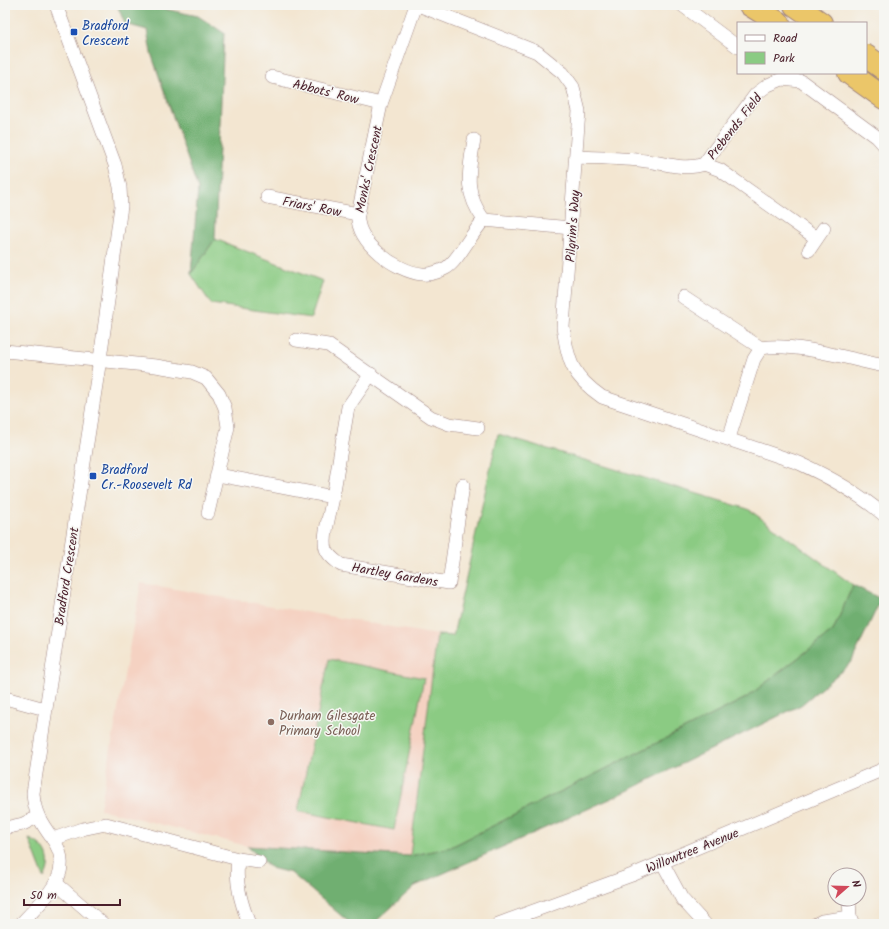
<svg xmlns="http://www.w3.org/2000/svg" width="889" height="929" font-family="Kalam,sans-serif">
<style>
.built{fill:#f5d2c2}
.green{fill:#8bcb83;stroke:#6a7557}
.forest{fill:#70af71;stroke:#5d674e}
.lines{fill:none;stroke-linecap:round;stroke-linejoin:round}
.street-casing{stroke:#9e827e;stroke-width:14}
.highway-casing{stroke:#9e827e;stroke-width:24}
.street{stroke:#fff;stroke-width:13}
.highway{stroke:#ebc669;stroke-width:22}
.transit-dot{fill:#1a4fb4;stroke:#f6f6f2;stroke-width:1.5}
.education-dot{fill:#8d6e63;stroke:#f6f6f2;stroke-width:1.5}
.labels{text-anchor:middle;stroke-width:3;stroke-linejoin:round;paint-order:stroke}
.transit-label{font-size:13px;fill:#164399;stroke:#f6f6f2;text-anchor:start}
.street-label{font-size:13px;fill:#4a1f2b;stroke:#f6f6f2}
.education-label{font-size:13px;fill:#785e54;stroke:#f6f6f2;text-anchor:start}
</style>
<rect width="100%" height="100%" fill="#f6f6f2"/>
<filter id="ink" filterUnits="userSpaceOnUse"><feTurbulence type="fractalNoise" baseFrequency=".025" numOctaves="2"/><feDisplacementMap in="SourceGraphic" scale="8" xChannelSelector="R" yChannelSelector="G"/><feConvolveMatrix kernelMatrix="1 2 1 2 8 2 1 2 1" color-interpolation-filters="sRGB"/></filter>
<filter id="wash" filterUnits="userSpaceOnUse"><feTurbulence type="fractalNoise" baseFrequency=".012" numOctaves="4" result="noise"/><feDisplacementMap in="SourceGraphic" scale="16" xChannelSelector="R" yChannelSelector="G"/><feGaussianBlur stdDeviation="0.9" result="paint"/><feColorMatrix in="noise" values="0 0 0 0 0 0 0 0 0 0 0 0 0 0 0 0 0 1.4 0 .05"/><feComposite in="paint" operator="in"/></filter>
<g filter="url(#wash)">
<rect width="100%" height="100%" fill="#f3e6d1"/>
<path class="built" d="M141,583L437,635L410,856L247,846L100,809Z"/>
<g class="green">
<path d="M215,239L323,281L311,318L211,304L191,274Z"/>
<path d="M498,434L748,509L853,585L833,631L746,698L451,847L410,856L437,635L453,636Z"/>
<path d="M329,659L424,678L394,830L298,811Z"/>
<path d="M29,839C46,845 54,860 44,878Z"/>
</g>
<g class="forest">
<path d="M117,5H146L198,16L224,33L215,239L191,274L198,189L151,53L147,30L125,24Z"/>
<path d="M853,585L881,599L851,663L801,705L619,795L415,886L373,924H351L291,873L271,868L247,846L410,856L451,847L746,698L833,631Z"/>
</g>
</g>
<g filter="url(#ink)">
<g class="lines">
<g class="street-casing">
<g id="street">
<path d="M416,5L381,104L358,214C355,242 397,272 422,274C431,275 438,272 446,268C458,261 472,232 484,220L571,228"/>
<path d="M418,5L537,52L563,73L573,87L579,111L563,327C568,362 572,376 602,397L799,463C830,477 858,493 884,515"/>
<path d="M682,5L738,47"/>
<path d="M272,77L381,104"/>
<path d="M474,140C469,172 463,191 484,220"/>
<path d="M577,157C600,158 623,158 646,161C665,163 685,171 704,164L756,94L768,85L782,79L801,81L877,137L884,145"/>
<path d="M704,164L720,170L816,238"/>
<path d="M267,197L358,214"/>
<path d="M809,250L824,228"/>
<path d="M683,297L761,348"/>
<path d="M296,340L328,345L431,417L449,424L478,428"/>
<path d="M5,351L156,366L192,372L206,378L219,394L225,408L228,427L208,513"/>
<path d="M729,438L754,359L761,348C795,342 849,359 884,366"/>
<path d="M218,475L333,497L348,407L371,374"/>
<path d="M333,497C331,510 322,537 326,549C328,556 336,561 341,565L449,583L463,485"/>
<path d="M5,698L45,709"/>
<path d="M5,828L23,824L37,817"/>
<path d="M53,839L82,829L106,824L238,859L259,862"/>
<path d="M238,859C235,883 241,902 249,924"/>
<path d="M662,862L682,899L705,924"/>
<path d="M57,884L103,924"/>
<path d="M849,899L850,917L853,924"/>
<path d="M21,924C43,899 78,873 52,838C41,823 34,812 33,793L100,359L121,206L120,187L115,165L56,5"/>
<path d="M498,924L632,875L884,769"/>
<path d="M816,924L822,921L850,917"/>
</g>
</g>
<g class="highway-casing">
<g id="highway">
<path d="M750,5L779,23"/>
<path d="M795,5L821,23"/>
<path d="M866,56L884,69"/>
<path d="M849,73L884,98"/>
</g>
</g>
<use href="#street" class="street"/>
<use href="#highway" class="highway"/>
</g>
</g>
<g class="transit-dot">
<rect x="70" y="28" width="8" height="8" rx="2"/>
<rect x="89" y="472" width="8" height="8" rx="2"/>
</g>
<circle class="education-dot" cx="271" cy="722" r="4"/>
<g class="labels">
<g class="transit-label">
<text x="82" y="30">Bradford<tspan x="82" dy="15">Crescent</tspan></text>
<text x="101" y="474">Bradford<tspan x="101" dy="15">Cr.-Roosevelt Rd</tspan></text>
</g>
<g class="street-label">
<text transform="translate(326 91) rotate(14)" y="5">Abbots' Row</text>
<text transform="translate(734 126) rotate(-52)" y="5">Prebends Field</text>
<text transform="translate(368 169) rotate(-78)" y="5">Monks' Crescent</text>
<text transform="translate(312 206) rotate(11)" y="5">Friars' Row</text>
<text transform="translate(572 226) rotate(-86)" y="5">Pilgrim's Way</text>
<text transform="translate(395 574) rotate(10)" y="5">Hartley Gardens</text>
<text transform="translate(66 576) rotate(-81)" y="5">Bradford Crescent</text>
<text transform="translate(692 850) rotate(-22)" y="5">Willowtree Avenue</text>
</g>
<g class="education-label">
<text x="279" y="720">Durham Gilesgate<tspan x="279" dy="15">Primary School</tspan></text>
</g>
</g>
<rect width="889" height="929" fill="none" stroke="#f6f6f2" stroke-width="20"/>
<rect x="737" y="22" width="130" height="52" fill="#f6f6f2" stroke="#b1a0a2"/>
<rect x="745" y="35" width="20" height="6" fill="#ffffff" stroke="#b1a0a2"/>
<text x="773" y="42" font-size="12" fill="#4a1f2b">Road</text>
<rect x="745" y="52" width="20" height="12" fill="#8bcb83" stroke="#b1a0a2"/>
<text x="773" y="62" font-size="12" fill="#4a1f2b">Park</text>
<g transform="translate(847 887) rotate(70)"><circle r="19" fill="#f6f6f2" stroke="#b1a0a2"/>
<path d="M0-3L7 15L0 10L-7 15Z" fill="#d1495b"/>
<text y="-6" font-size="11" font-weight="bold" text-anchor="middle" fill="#4a1f2b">N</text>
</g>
<path d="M24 899v6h96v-6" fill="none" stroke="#4a1f2b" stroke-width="2"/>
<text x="30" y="899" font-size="12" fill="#4a1f2b" stroke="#f6f6f2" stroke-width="3" paint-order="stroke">50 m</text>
</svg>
